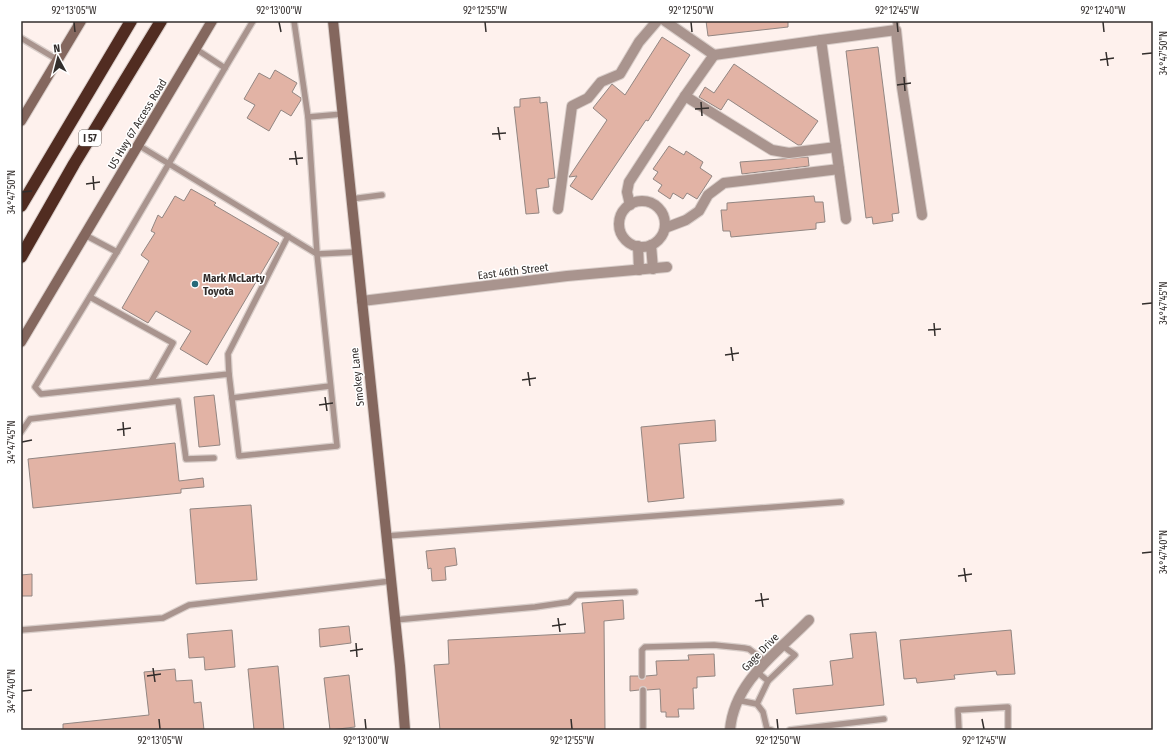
<svg xmlns="http://www.w3.org/2000/svg" width="1174" height="751" font-family="'Fira Sans Condensed',sans-serif">
<style>
.building{fill:#e2b3a5;stroke:#928682}
.lines{fill:none;stroke-linecap:round;stroke-linejoin:round}
.lane-casing{stroke:#d9ceca;stroke-width:8}
.street-casing{stroke:#d9ceca;stroke-width:12}
.secondary-casing{stroke:#d9ceca;stroke-width:12}
.highway-casing{stroke:#d9ceca;stroke-width:14}
.lane{stroke:#a9948e;stroke-width:5.5}
.street{stroke:#a9948e;stroke-width:10}
.secondary{stroke:#84675e;stroke-width:10}
.highway{stroke:#512c21;stroke-width:12}
.ticks{fill:none;stroke:#332e2c;stroke-width:1.5}
.poi-dot{fill:#246979;stroke:#fff;stroke-width:1.5}
.labels{text-anchor:middle;stroke-width:3;stroke-linejoin:round;paint-order:stroke}
.shield{fill:#fff;stroke:#706d6b;stroke-width:1}
.shield-label{font-size:10px;font-weight:bold;fill:#332e2c}
.street-label{font-size:11px;fill:#332e2c;stroke:#fff}
.poi-label{font-size:11px;font-weight:bold;fill:#332e2c;stroke:#fff;text-anchor:start}
.neatline{fill:none;stroke:#332e2c;stroke-width:1.5}
.ticks-label{font-size:10px;text-anchor:middle;fill:#332e2c}
</style>
<rect width="100%" height="100%" fill="#fef1ed"/>
<g class="building">
<path d="M706,21H788V27L708,36Z"/>
<path d="M662,37L690,55L648,121L646,120L592,200L570,186L577,176L569,177L607,120L593,108L612,84L625,95Z"/>
<path d="M878,47L899,213L892,214L893,221L873,224L872,217L866,218L846,51Z"/>
<path d="M734,64L818,121L801,145H798L728,99L721,110L699,97L705,87L714,93Z"/>
<path d="M275,70L297,83L292,92L301,98V100L291,116L281,110L269,131L247,118L255,105L244,99L259,73L270,79Z"/>
<path d="M540,97V103L547,102L555,178L548,179L549,187L536,189L539,213L526,214L514,107H520V99Z"/>
<path d="M669,146L684,155L686,151L703,162L700,168L712,176L697,199L687,193L683,199L673,193L670,199L658,191L662,185L653,179L658,172L653,169Z"/>
<path d="M808,157L809,166L742,174L740,162Z"/>
<path d="M191,189L216,203L214,205L279,243L207,365L180,349L191,331L156,311L148,323L122,308L149,261L141,255L155,233L151,231L158,215L162,218L175,196L184,201Z"/>
<path d="M814,196L815,202H823L825,222L816,223V229L731,237L730,231H723L721,210H727V203Z"/>
<path d="M214,395L220,445L199,447L194,397Z"/>
<path d="M715,420L716,441L679,444L684,498L648,502L641,427Z"/>
<path d="M175,443L179,481L203,478L204,487L181,489V493L33,508L28,459Z"/>
<path d="M251,505L257,580L196,584L190,509Z"/>
<path d="M455,548L457,565L445,567L446,580L432,581L431,568L428,569L426,551Z"/>
<path d="M32,574V596H21V575Z"/>
<path d="M623,600L624,619L604,621L605,730H440L434,665L449,664L448,640L585,633L582,603Z"/>
<path d="M349,626L351,643L320,647L319,629Z"/>
<path d="M232,630L235,667L205,670L204,657L189,658L187,634Z"/>
<path d="M1011,630L1015,674L997,675L996,671L954,675L955,679L917,683L916,678L904,679L900,640Z"/>
<path d="M876,632L884,705L796,714L793,689L833,685L830,661L853,658L850,634Z"/>
<path d="M714,654L715,676L697,677V688H693L694,709H678L679,717H666V712H661L660,689L647,690L643,686L639,690L630,691V676H638L642,680L646,676L657,675L656,661L689,660L688,655Z"/>
<path d="M278,666L284,730H254L248,669Z"/>
<path d="M175,669L176,681L192,680L194,703L201,702L204,730H63V724L149,715L144,672Z"/>
<path d="M349,675L355,727L330,730L324,678Z"/>
</g>
<g class="lines">
<g class="lane-casing">
<g id="lane">
<path d="M896,21V30"/>
<path d="M21,38L58,60"/>
<path d="M196,49L225,68L253,21"/>
<path d="M308,117L343,114"/>
<path d="M138,145L317,254L357,252"/>
<path d="M351,199L382,195"/>
<path d="M85,235L117,252L225,68"/>
<path d="M117,252L35,387L41,394L229,374L239,456L337,446L317,254L308,117L294,21"/>
<path d="M90,297L173,343L151,382"/>
<path d="M229,374L228,354L288,236"/>
<path d="M232,398L330,386"/>
<path d="M21,432L30,419L178,401L186,459L214,458"/>
<path d="M386,536L841,502"/>
<path d="M395,620L535,607L569,602L576,595L635,592"/>
<path d="M21,630L163,618L189,605L391,581"/>
<path d="M756,671L768,681"/>
<path d="M642,676V650L645,647L714,645L744,648L749,649L766,662"/>
<path d="M643,690V730"/>
<path d="M737,700L757,704L763,712L767,729L771,730"/>
<path d="M757,704L768,681L795,655L783,646"/>
<path d="M790,730L884,719"/>
<path d="M959,730L958,710L1008,707V730"/>
</g>
</g>
<g class="street-casing">
<g id="street">
<path d="M821,40L896,30L902,87L922,215"/>
<path d="M714,55L821,40L846,219"/>
<path d="M685,96L772,150L789,153L836,147"/>
<circle cx="642" cy="224" r="23"/>
<path d="M630,205L627,192L629,182L685,96L714,55L665,21"/>
<path d="M558,209L572,106L588,98L601,82L620,74L639,42L657,21"/>
<path d="M665,228L686,220L699,211L708,195L724,183L839,169"/>
<path d="M651,245L653,269"/>
<path d="M638,246L639,270"/>
<path d="M362,301L567,276L667,267"/>
<path d="M730,730C734,681 778,652 809,620"/>
</g>
</g>
<g class="secondary-casing">
<g id="secondary">
<path d="M333,21L400,666L405,730"/>
<path d="M21,121L81,21"/>
<path d="M21,342L212,21"/>
</g>
</g>
<g class="highway-casing">
<g id="highway">
<path d="M21,206L131,21"/>
<path d="M21,257L74,164L161,21"/>
</g>
</g>
<use href="#lane" class="lane"/>
<use href="#street" class="street"/>
<use href="#secondary" class="secondary"/>
<use href="#highway" class="highway"/>
</g>
<path class="ticks" d="M74,22L75,32M279,22L281,32M485,22L486,32M691,22L692,32M897,22L898,32M1103,22L1104,32M1106,52L1108,66M1142,54L1152,53M1100,60L1114,58M904,77L905,91M897,85L911,83M701,102L702,116M695,109L709,108M498,127L500,140M492,134L506,133M295,151L297,165M289,159L303,158M93,176L94,190M86,184L100,182M22,192L32,191M1142,304L1152,303M934,323L935,336M928,330L941,329M731,347L733,361M725,355L739,353M528,372L530,386M522,380L536,378M325,397L327,411M319,405L333,403M123,422L124,436M117,430L131,428M22,442L32,440M1142,553L1152,552M964,568L966,582M958,576L972,574M761,593L763,607M755,601L769,599M558,618L560,632M552,626L566,624M356,643L357,657M350,651L363,649M153,668L155,682M147,676L161,674M22,691L32,690M159,719L160,729M365,719L366,729M571,719L572,729M777,719L778,729M982,719L984,729"/>
<circle class="poi-dot" cx="195" cy="284" r="4"/>
<g class="labels">
<rect class="shield" x="79" y="130" width="22" height="16" rx="3"/>
<g class="shield-label">
<text x="90" y="142">I 57</text>
</g>
<g class="street-label">
<text transform="translate(137 124) rotate(-59)" y="4">US Hwy 67 Access Road</text>
<text transform="translate(513 271) rotate(-7)" y="4">East 46th Street</text>
<text transform="translate(357 377) rotate(-96)" y="4">Smokey Lane</text>
<text transform="translate(760 652) rotate(-46)" y="4">Gage Drive</text>
</g>
<g class="poi-label">
<text x="203" y="282">Mark McLarty<tspan x="203" dy="13">Toyota</tspan></text>
</g>
</g>
<rect width="1174" height="751" fill="none" stroke="#ffffff" stroke-width="44"/>
<g transform="translate(58 58) rotate(353)" stroke="#ffffff" stroke-width="3" paint-order="stroke">
<path d="M0-3L7 15L0 10L-7 15Z" fill="#332e2c"/>
<text y="-6" font-size="11" font-weight="bold" text-anchor="middle" fill="#332e2c">N</text>
</g>
<rect x="22" y="22" width="1130" height="707" class="neatline"/>
<g class="ticks-label">
<text x="74" y="14">92°13'05"W</text>
<text x="279" y="14">92°13'00"W</text>
<text x="485" y="14">92°12'55"W</text>
<text x="691" y="14">92°12'50"W</text>
<text x="897" y="14">92°12'45"W</text>
<text x="1103" y="14">92°12'40"W</text>
<text transform="translate(1163 53) rotate(-90)" y="4">34°47'50"N</text>
<text transform="translate(11 192) rotate(-90)" y="4">34°47'50"N</text>
<text transform="translate(1163 303) rotate(-90)" y="4">34°47'45"N</text>
<text transform="translate(11 442) rotate(-90)" y="4">34°47'45"N</text>
<text transform="translate(1163 552) rotate(-90)" y="4">34°47'40"N</text>
<text transform="translate(11 691) rotate(-90)" y="4">34°47'40"N</text>
<text x="160" y="744">92°13'05"W</text>
<text x="366" y="744">92°13'00"W</text>
<text x="572" y="744">92°12'55"W</text>
<text x="778" y="744">92°12'50"W</text>
<text x="984" y="744">92°12'45"W</text>
</g>
</svg>
